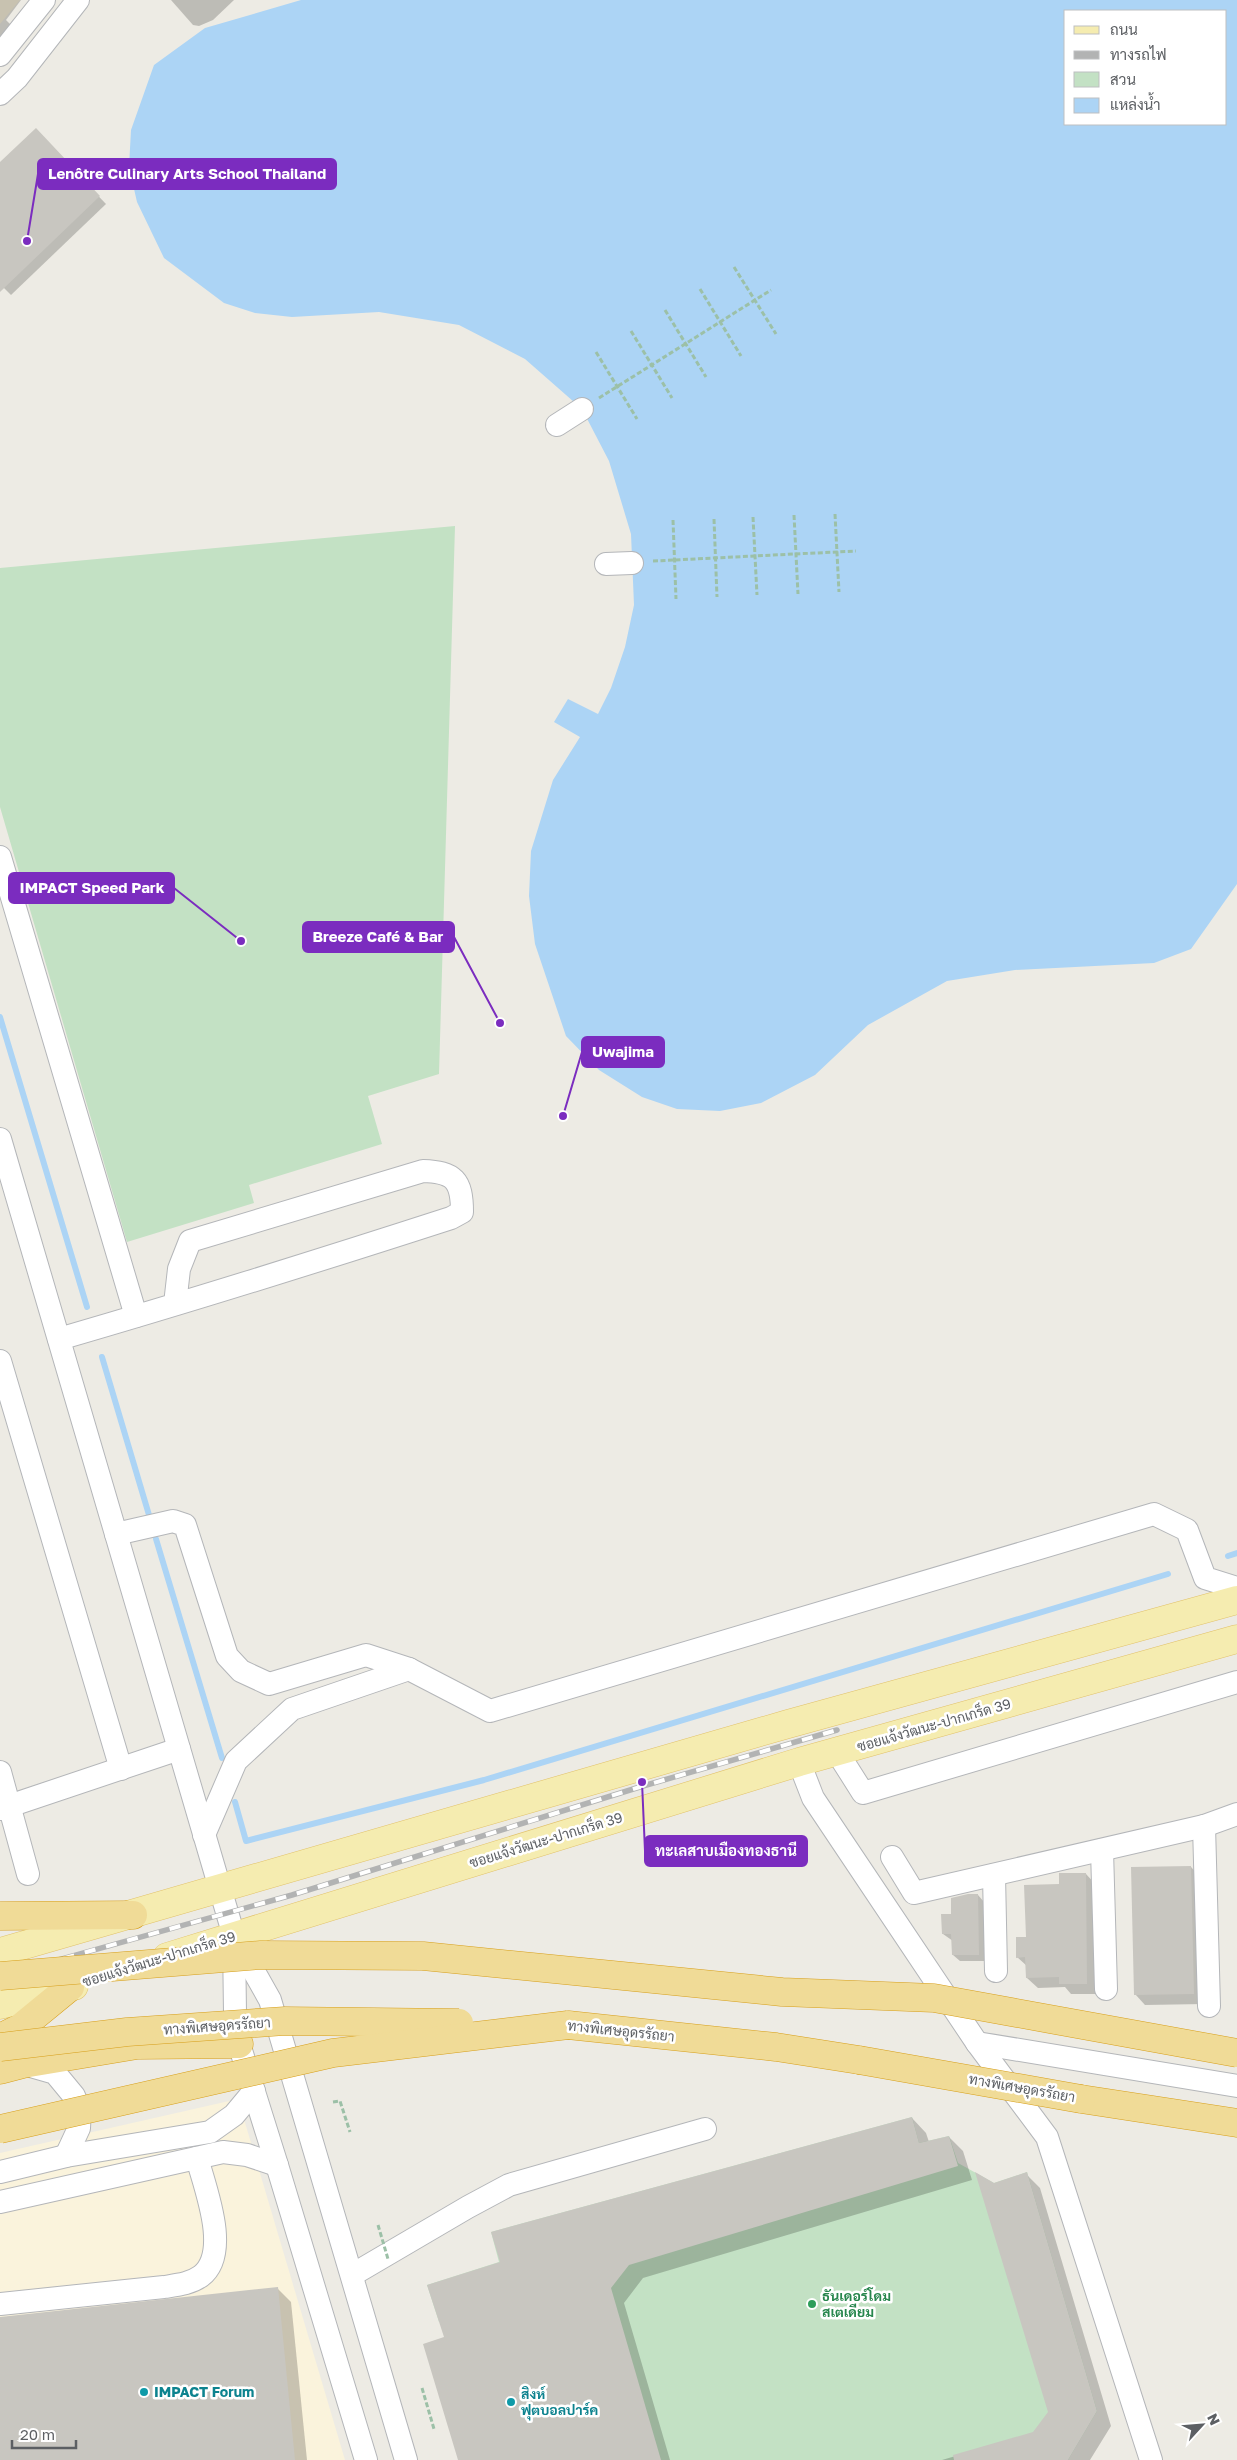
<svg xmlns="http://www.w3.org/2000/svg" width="1237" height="2460" font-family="'Golos Text',Sarabun,sans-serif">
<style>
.commercial{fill:#faf3dc}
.green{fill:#c3e1c4}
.water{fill:#acd4f5;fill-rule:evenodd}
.shadow{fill:#0003}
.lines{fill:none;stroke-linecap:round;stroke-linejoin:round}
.stream{stroke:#acd4f5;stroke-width:6}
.building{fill:#c8c6c0}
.minor-casing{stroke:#b4b6b9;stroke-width:24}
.major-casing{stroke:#e1c169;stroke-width:29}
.highway-casing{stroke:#d79f1a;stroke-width:29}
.path{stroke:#9cc0a7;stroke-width:3;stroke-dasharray:5 2.5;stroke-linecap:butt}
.minor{stroke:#fff;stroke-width:22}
.major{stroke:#f5ecb0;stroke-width:28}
.highway{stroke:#f0db97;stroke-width:28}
.rail-casing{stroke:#b2b3b3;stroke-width:5.5}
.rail{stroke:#fff;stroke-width:4;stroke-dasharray:11;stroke-linecap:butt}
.highway-bridge-casing{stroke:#d79f1a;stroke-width:29;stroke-linecap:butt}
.path-bridge{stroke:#9cc0a7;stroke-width:3;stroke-dasharray:5 2.5;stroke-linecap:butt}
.highway-bridge{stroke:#f0db97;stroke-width:28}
.leisure-dot{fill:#2e9e5b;stroke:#fff;stroke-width:2}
.culture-dot{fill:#0f9aa8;stroke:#fff;stroke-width:2}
.labels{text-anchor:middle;stroke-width:5;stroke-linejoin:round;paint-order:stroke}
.street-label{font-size:14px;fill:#5c5f63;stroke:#fff}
.leisure-label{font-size:14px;font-weight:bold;fill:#27864d;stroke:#fff;text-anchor:start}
.culture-label{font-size:14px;font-weight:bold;fill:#0d838f;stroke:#fff;text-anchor:start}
.leader{fill:none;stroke:#7b2cbf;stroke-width:2}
.callout-dot{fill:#7b2cbf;stroke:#fff;stroke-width:2}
.callout{fill:#7b2cbf;stroke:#7b2cbf;stroke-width:2}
.callout-label{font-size:15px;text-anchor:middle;font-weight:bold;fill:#fff}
</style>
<rect width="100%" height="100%" fill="#edebe4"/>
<g class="commercial">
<path d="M0,0H20L0,24Z"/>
<path d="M238,2099L345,2460H0V2153Z"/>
</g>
<g class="green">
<path d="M455,526L439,1074L368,1096L382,1144L249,1185L254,1203L127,1242L0,807V568Z"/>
<path d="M912,2117L919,2143L949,2136L958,2163L994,2183L1027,2172L1097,2411L1068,2460H604L552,2286L439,2322L427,2285L499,2262L491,2232Z"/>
</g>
<path class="water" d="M301,0H1237V884L1191,949L1154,963L1015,970L947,981L868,1025L815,1075L761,1103L720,1111L677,1109L642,1097L599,1070L566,1036L535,944L529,896L531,851L553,780L580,737L554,722L568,699L598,714L611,688L625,647L634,605L631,534L609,461L582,409L525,359L459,325L379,312L292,317L255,313L224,303L164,258L137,202L129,167L131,130L154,65L205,28ZM1066,11H1226V124H1066Z"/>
<g class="shadow">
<path d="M0,0H21L6,20L12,26L0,40Z"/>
<path d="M171,0H234L213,20L199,26L193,25Z"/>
<path d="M35,130L106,204L11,295L0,284V164Z"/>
<path d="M1191,1867L1201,1878L1204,2004L1145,2005L1135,1994Z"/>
<path d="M1086,1874L1096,1885L1097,1994H1071L1065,1987L1038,1988L1027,1978V1966L1017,1957L1060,1886Z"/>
<path d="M978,1895L984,1902L986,1961H960L953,1955V1941L943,1934Z"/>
<path d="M912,2118L926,2133L929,2142L949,2137L963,2151L972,2180L643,2278L624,2303L670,2460H460L445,2338L501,2263Z"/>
<path d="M1026,2174L1040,2188L1111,2426L1090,2460H942L1034,2433L1049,2413L994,2185Z"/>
<path d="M277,2288L291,2302L307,2460H0V2318Z"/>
</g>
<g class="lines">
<g class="stream">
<path d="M0,1017L87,1307"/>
<path d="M102,1357L149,1515"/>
<path d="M156,1539L222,1758"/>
<path d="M1228,1556L1237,1553"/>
<path d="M235,1802L246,1841L484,1780L1168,1574"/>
</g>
</g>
<g class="building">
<path d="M36,128L100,196L0,292V162Z"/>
<path d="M1191,1866L1194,1994L1134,1995L1131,1867Z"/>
<path d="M1059,1873H1086L1087,1984H1059V1977L1026,1978L1025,1957L1016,1958V1937H1026L1024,1885L1059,1884Z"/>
<path d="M968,1894H978L979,1955H952L951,1934H942L941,1914H951V1898Z"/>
<path d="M912,2117L919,2143L949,2136L958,2166L629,2265L611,2288L661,2460H458L423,2344L444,2337L427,2285L500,2262L491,2232Z"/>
<path d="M975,2172L994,2183L1027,2172L1097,2411L1068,2460H954L953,2455L1033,2432L1048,2412Z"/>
<path d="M278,2287L295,2460H0V2317Z"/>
</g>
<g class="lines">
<g class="minor-casing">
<g id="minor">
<path d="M0,55L44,0"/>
<path d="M0,94L17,78L78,0"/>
<path d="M557,425L582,409"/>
<path d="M606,564L632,563"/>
<path d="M0,857L136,1316"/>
<path d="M0,1139L234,1936L270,2000L406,2460"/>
<path d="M59,1339C190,1301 321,1260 451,1218L462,1212C462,1180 454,1172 423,1171L190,1241L179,1269L175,1304"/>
<path d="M0,1361L121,1769"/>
<path d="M116,1534L173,1521L185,1525L227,1656L241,1671L269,1684L366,1655L409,1669"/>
<path d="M837,1752L863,1793L1237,1682"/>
<path d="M799,1762L813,1798L977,2043L1047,2137L1151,2460"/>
<path d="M0,1772L28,1874"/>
<path d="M0,1809L179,1749"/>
<path d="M1204,1826L1209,2006"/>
<path d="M204,1835L236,1761L292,1709L409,1669L490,1711L1154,1514L1187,1530L1205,1578L1237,1588"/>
<path d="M1102,1850L1106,1989"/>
<path d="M892,1857L914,1893L1204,1826L1237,1814"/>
<path d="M994,1875L996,1971"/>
<path d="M234,1940L235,2013L239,2044L277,2165L366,2460"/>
<path d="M977,2043L1237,2086"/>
<path d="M27,2065L55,2073L74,2096L80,2110L79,2128L66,2156"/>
<path d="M0,2172L66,2156L210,2132L234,2115L254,2091"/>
<path d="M0,2202L223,2152L247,2155L277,2165"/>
<path d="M352,2275L468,2207L509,2185L705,2129"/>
<path d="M0,2304L164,2287C177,2285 190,2284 201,2276C231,2253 205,2188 197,2158"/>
</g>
</g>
<g class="major-casing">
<g id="major">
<path d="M0,1952L788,1724L1237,1600"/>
<path d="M167,1957L799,1762L1237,1639"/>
<path d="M0,2005L74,1986"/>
</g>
</g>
<g class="highway-casing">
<g id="highway">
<path d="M0,1916L133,1915"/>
<path d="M568,2025L776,2047L859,2060"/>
<path d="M0,2038L20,2028L70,1987"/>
<path d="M0,2070L23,2064L137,2045L239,2044"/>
<path d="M1081,2099L1237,2123"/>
</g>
</g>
<g class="path">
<path d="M734,267L776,334"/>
<path d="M700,289L741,356"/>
<path d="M665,310L706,377"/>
<path d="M631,331L672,398"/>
<path d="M596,352L637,419"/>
<path d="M599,398L771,290"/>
<path d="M835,514L839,592"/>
<path d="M794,515L798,594"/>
<path d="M753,517L757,595"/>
<path d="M714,519L717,597"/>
<path d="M673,520L676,599"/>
<path d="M653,561L856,551"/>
<path d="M333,2102L340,2101L350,2132"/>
<path d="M422,2388L434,2429"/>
</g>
<use href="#minor" class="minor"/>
<use href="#major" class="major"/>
<use href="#highway" class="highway"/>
<g class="rail-casing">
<path id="rail" d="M0,1976L292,1895L643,1786L837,1730"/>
</g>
<use href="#rail" class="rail"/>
<g class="highway-bridge-casing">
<g id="highway-bridge">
<path d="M0,1976L261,1955L423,1956L782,1992L934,1998L1237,2053"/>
<path d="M0,2047L127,2032L285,2021L459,2023"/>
<path d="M859,2060L1081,2099"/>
<path d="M0,2129L333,2053L568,2025"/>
</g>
</g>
<path class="path-bridge" d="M378,2225L388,2259"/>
<use href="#highway-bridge" class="highway-bridge"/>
</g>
<circle class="leisure-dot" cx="812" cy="2304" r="5"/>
<g class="culture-dot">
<circle cx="144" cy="2392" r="5"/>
<circle cx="511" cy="2402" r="5"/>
</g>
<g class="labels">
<g class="street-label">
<text transform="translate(934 1725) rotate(-16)" y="5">ซอยแจ้งวัฒนะ-ปากเกร็ด 39</text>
<text transform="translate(546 1840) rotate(-17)" y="5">ซอยแจ้งวัฒนะ-ปากเกร็ด 39</text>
<text transform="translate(159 1959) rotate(-17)" y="5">ซอยแจ้งวัฒนะ-ปากเกร็ด 39</text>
<text transform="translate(217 2026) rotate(-4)" y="5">ทางพิเศษอุดรรัถยา</text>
<text transform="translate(621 2031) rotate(6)" y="5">ทางพิเศษอุดรรัถยา</text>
<text transform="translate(1022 2088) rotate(10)" y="5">ทางพิเศษอุดรรัถยา</text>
</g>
<g class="leisure-label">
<text x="822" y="2301">ธันเดอร์โดม<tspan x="822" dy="16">สเตเดียม</tspan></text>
</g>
<g class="culture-label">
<text x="154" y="2397">IMPACT Forum</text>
<text x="521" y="2399">สิงห์<tspan x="521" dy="16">ฟุตบอลปาร์ค</tspan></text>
</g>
</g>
<path class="leader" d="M27 241L38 174M241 941L174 888M500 1023L454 937M563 1116L582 1052M642 1782L645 1851"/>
<g class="callout-dot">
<circle cx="27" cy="241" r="5"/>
<circle cx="241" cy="941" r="5"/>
<circle cx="500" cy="1023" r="5"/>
<circle cx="563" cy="1116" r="5"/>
<circle cx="642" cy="1782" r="5"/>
</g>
<g class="callout">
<rect x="38" y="159" width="298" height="30" rx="5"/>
<rect x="9" y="873" width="165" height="30" rx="5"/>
<rect x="303" y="922" width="151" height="30" rx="5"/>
<rect x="582" y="1037" width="82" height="30" rx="5"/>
<rect x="645" y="1836" width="162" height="30" rx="5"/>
</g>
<g class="callout-label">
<text x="187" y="179">Lenôtre Culinary Arts School Thailand</text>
<text x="92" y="893">IMPACT Speed Park</text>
<text x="378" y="942">Breeze Café &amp; Bar</text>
<text x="623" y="1057">Uwajima</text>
<text x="726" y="1856">ทะเลสาบเมืองทองธานี</text>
</g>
<rect x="1064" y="10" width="162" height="115" fill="#ffffff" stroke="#bebfc1"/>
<rect x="1074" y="26" width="25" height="8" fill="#f5ecb0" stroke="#bebfc1"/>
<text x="1110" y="35" font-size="15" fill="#5c5f63">ถนน</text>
<rect x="1074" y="51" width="25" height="8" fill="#b2b3b3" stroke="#bebfc1"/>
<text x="1110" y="60" font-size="15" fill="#5c5f63">ทางรถไฟ</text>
<rect x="1074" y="72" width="25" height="15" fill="#c3e1c4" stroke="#bebfc1"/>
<text x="1110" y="85" font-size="15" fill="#5c5f63">สวน</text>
<rect x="1074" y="98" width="25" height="15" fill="#acd4f5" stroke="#bebfc1"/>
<text x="1110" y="110" font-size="15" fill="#5c5f63">แหล่งน้ำ</text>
<g transform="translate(1202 2425) rotate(64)" stroke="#ffffff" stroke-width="4" paint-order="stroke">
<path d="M0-4L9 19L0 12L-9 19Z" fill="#5c5f63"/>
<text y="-8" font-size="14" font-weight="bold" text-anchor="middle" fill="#5c5f63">N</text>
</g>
<path d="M12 2440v8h64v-8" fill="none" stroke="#5c5f63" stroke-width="2.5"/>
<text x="20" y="2440" font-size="15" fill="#5c5f63" stroke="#ffffff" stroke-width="4" paint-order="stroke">20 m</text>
</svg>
